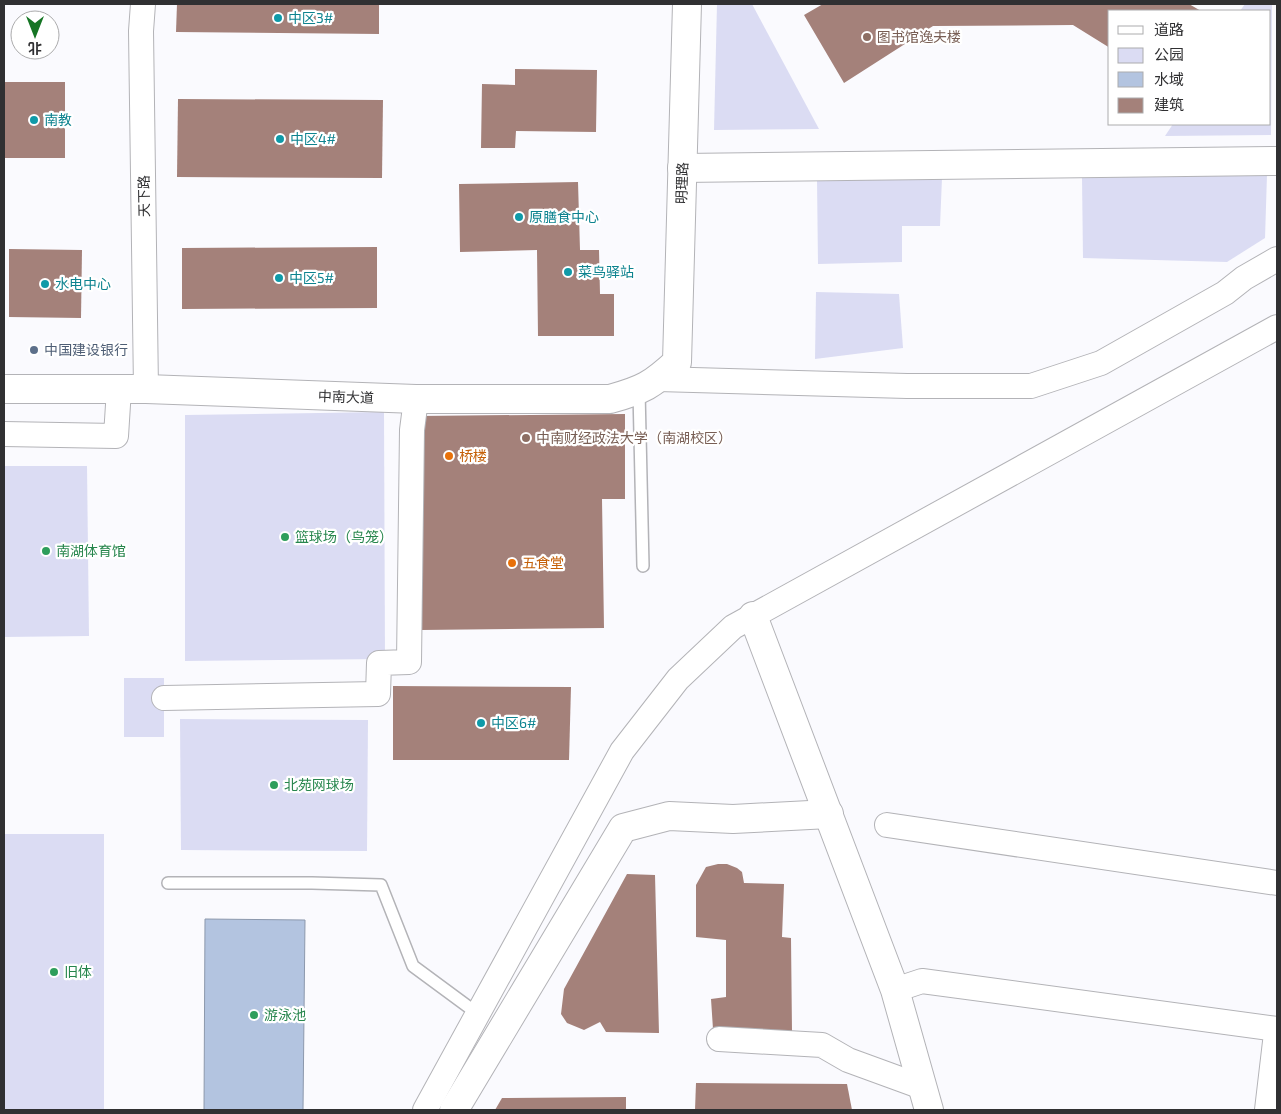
<svg xmlns="http://www.w3.org/2000/svg" width="1281" height="1114" font-family="'Exo 2','Noto Sans SC',sans-serif">
<style>
.green{fill:#dbdcf3}
.water{fill:#b3c4e0;stroke:#8c98ac}
.building{fill:#a4817a}
.lines{fill:none;stroke-linecap:round;stroke-linejoin:round}
.lane-casing{stroke:#b3b3b7;stroke-width:14}
.street-casing{stroke:#b3b3b7;stroke-width:26}
.secondary-casing{stroke:#b3b3b7;stroke-width:30}
.lane{stroke:#fff;stroke-width:11}
.street{stroke:#fff;stroke-width:24}
.secondary{stroke:#fff;stroke-width:28}
.culture-dot{fill:#0f9aa8;stroke:#fff;stroke-width:2}
.education-dot{fill:#8d6e63;stroke:#fff;stroke-width:2}
.service-dot{fill:#5c6f8a;stroke:#fff;stroke-width:2}
.food-dot{fill:#e8710a;stroke:#fff;stroke-width:2}
.leisure-dot{fill:#2e9e5b;stroke:#fff;stroke-width:2}
.labels{text-anchor:middle;stroke-width:4.5;stroke-linejoin:round;paint-order:stroke}
.culture-label{font-size:14px;fill:#0d838f;stroke:#fff;text-anchor:start}
.education-label{font-size:14px;fill:#785e54;stroke:#fff;text-anchor:start}
.street-label{font-size:14px;fill:#303032;stroke:#fff}
.service-label{font-size:14px;fill:#4e5e75;stroke:#fff;text-anchor:start}
.food-label{font-size:14px;fill:#c56008;stroke:#fff;text-anchor:start}
.leisure-label{font-size:14px;fill:#27864d;stroke:#fff;text-anchor:start}
</style>
<rect width="100%" height="100%" fill="#fafafe"/>
<g class="green">
<path d="M717,4H752L819,129L714,130Z"/>
<path d="M1245,4H1272L1271,135L1165,136L1173,124H1270V11H1240Z"/>
<path d="M1267,174L1265,238L1227,262L1083,258L1082,178Z"/>
<path d="M942,178L940,226H902V262L818,264L817,179Z"/>
<path d="M816,292L899,294L903,348L815,359Z"/>
<path d="M384,412L385,659L185,661V415Z"/>
<path d="M87,466L89,636L4,637V466Z"/>
<rect x="124" y="678" width="40" height="59"/>
<path d="M180,719L368,720L367,851L181,850Z"/>
<rect x="4" y="834" width="100" height="276"/>
</g>
<path class="water" d="M205,919L305,920L303,1110H204Z"/>
<g class="building">
<path d="M177,4H379V34L176,32Z"/>
<path d="M823,4H1189L1201,11H1110V48L1073,25L933,26L844,83L804,15Z"/>
<path d="M515,69L597,70L596,132L516,131L515,148H481L482,84L515,85Z"/>
<rect x="4" y="82" width="61" height="76"/>
<path d="M178,99L383,100L382,178L177,177Z"/>
<path d="M578,182L580,250H599L600,294H614V336H538L537,250L460,252L459,184Z"/>
<path d="M377,247V308L182,309V248Z"/>
<path d="M9,249L82,250L81,318L9,317Z"/>
<path d="M625,414V499H602L604,628L421,630L419,416Z"/>
<path d="M393,686L571,687L569,760H393Z"/>
<path d="M718,864H727L737,868L742,872L744,883L784,884L782,937L791,938L792,1032L713,1029L711,999L726,997V940L696,937V885L706,867Z"/>
<path d="M627,874L655,875L659,1033L606,1032L600,1022L584,1030L567,1023L561,1014L564,989Z"/>
<path d="M696,1083L847,1084L852,1110H695Z"/>
<path d="M626,1097V1110H495L502,1098Z"/>
</g>
<g class="lines">
<g class="lane-casing">
<g id="lane">
<path d="M639,391L643,566"/>
<path d="M168,883H312L381,885L413,966L478,1014"/>
</g>
</g>
<g class="street-casing">
<g id="street">
<path d="M143,4L141,31L146,389"/>
<path d="M658,379L907,386H1031L1101,363L1225,293L1244,278L1277,259"/>
<path d="M4,434L116,436L119,389"/>
<path d="M164,698L378,694L379,663L409,662L412,430L416,399"/>
<path d="M887,825L1277,883"/>
<path d="M895,990L922,981L1277,1029"/>
<path d="M719,1039L822,1045L848,1060L922,1087"/>
<path d="M425,1110L622,751L678,679L733,627L1277,327"/>
</g>
</g>
<g class="secondary-casing">
<g id="secondary">
<path d="M682,168L1277,161"/>
<path d="M4,389H146L416,399H610C643,390 652,385 677,362L687,4"/>
<path d="M753,616L895,990L929,1110"/>
<path d="M454,1110L623,828L669,816L733,819L829,814"/>
<path d="M1269,1110L1277,1042"/>
</g>
</g>
<use href="#lane" class="lane"/>
<use href="#street" class="street"/>
<use href="#secondary" class="secondary"/>
</g>
<g class="culture-dot">
<circle cx="278" cy="18" r="5"/>
<circle cx="34" cy="120" r="5"/>
<circle cx="280" cy="139" r="5"/>
<circle cx="519" cy="217" r="5"/>
<circle cx="568" cy="272" r="5"/>
<circle cx="279" cy="278" r="5"/>
<circle cx="45" cy="284" r="5"/>
<circle cx="481" cy="723" r="5"/>
</g>
<g class="education-dot">
<circle cx="867" cy="37" r="5"/>
<circle cx="526" cy="438" r="5"/>
</g>
<circle class="service-dot" cx="34" cy="350" r="5"/>
<g class="food-dot">
<circle cx="449" cy="456" r="5"/>
<circle cx="512" cy="563" r="5"/>
</g>
<g class="leisure-dot">
<circle cx="285" cy="537" r="5"/>
<circle cx="46" cy="551" r="5"/>
<circle cx="274" cy="785" r="5"/>
<circle cx="54" cy="972" r="5"/>
<circle cx="254" cy="1015" r="5"/>
</g>
<g class="labels">
<g class="culture-label">
<text x="288" y="23">中区3#</text>
<text x="44" y="125">南教</text>
<text x="290" y="144">中区4#</text>
<text x="529" y="222">原膳食中心</text>
<text x="578" y="277">菜鸟驿站</text>
<text x="289" y="283">中区5#</text>
<text x="55" y="289">水电中心</text>
<text x="491" y="728">中区6#</text>
</g>
<g class="education-label">
<text x="877" y="42">图书馆逸夫楼</text>
<text x="536" y="443">中南财经政法大学（南湖校区）</text>
</g>
<g class="street-label">
<text transform="translate(682 183) rotate(-88)" y="5">明理路</text>
<text transform="translate(144 196) rotate(-91)" y="5">天下路</text>
<text transform="translate(346 397) rotate(2)" y="5">中南大道</text>
</g>
<g class="service-label">
<text x="44" y="355">中国建设银行</text>
</g>
<g class="food-label">
<text x="459" y="461">桥楼</text>
<text x="522" y="568">五食堂</text>
</g>
<g class="leisure-label">
<text x="295" y="542">篮球场（鸟笼）</text>
<text x="56" y="556">南湖体育馆</text>
<text x="284" y="790">北苑网球场</text>
<text x="64" y="977">旧体</text>
<text x="264" y="1020">游泳池</text>
</g>
</g>
<rect width="1281" height="1114" fill="none" stroke="#303032" stroke-width="10"/>
<rect x="1108" y="10" width="162" height="115" fill="#ffffff" stroke="#acacad"/>
<rect x="1118" y="26" width="25" height="8" fill="#ffffff" stroke="#acacad"/>
<text x="1154" y="35" font-size="15" fill="#303032">道路</text>
<rect x="1118" y="48" width="25" height="15" fill="#dbdcf3" stroke="#acacad"/>
<text x="1154" y="60" font-size="15" fill="#303032">公园</text>
<rect x="1118" y="72" width="25" height="15" fill="#b3c4e0" stroke="#acacad"/>
<text x="1154" y="85" font-size="15" fill="#303032">水域</text>
<rect x="1118" y="98" width="25" height="15" fill="#a4817a" stroke="#acacad"/>
<text x="1154" y="110" font-size="15" fill="#303032">建筑</text>
<g transform="translate(35 35) rotate(180)"><circle r="24" fill="#ffffff" stroke="#acacad"/>
<path d="M0-4L9 19L0 12L-9 19Z" fill="#157524"/>
<text y="-8" font-size="14" font-weight="bold" text-anchor="middle" fill="#303032">北</text>
</g>
</svg>
